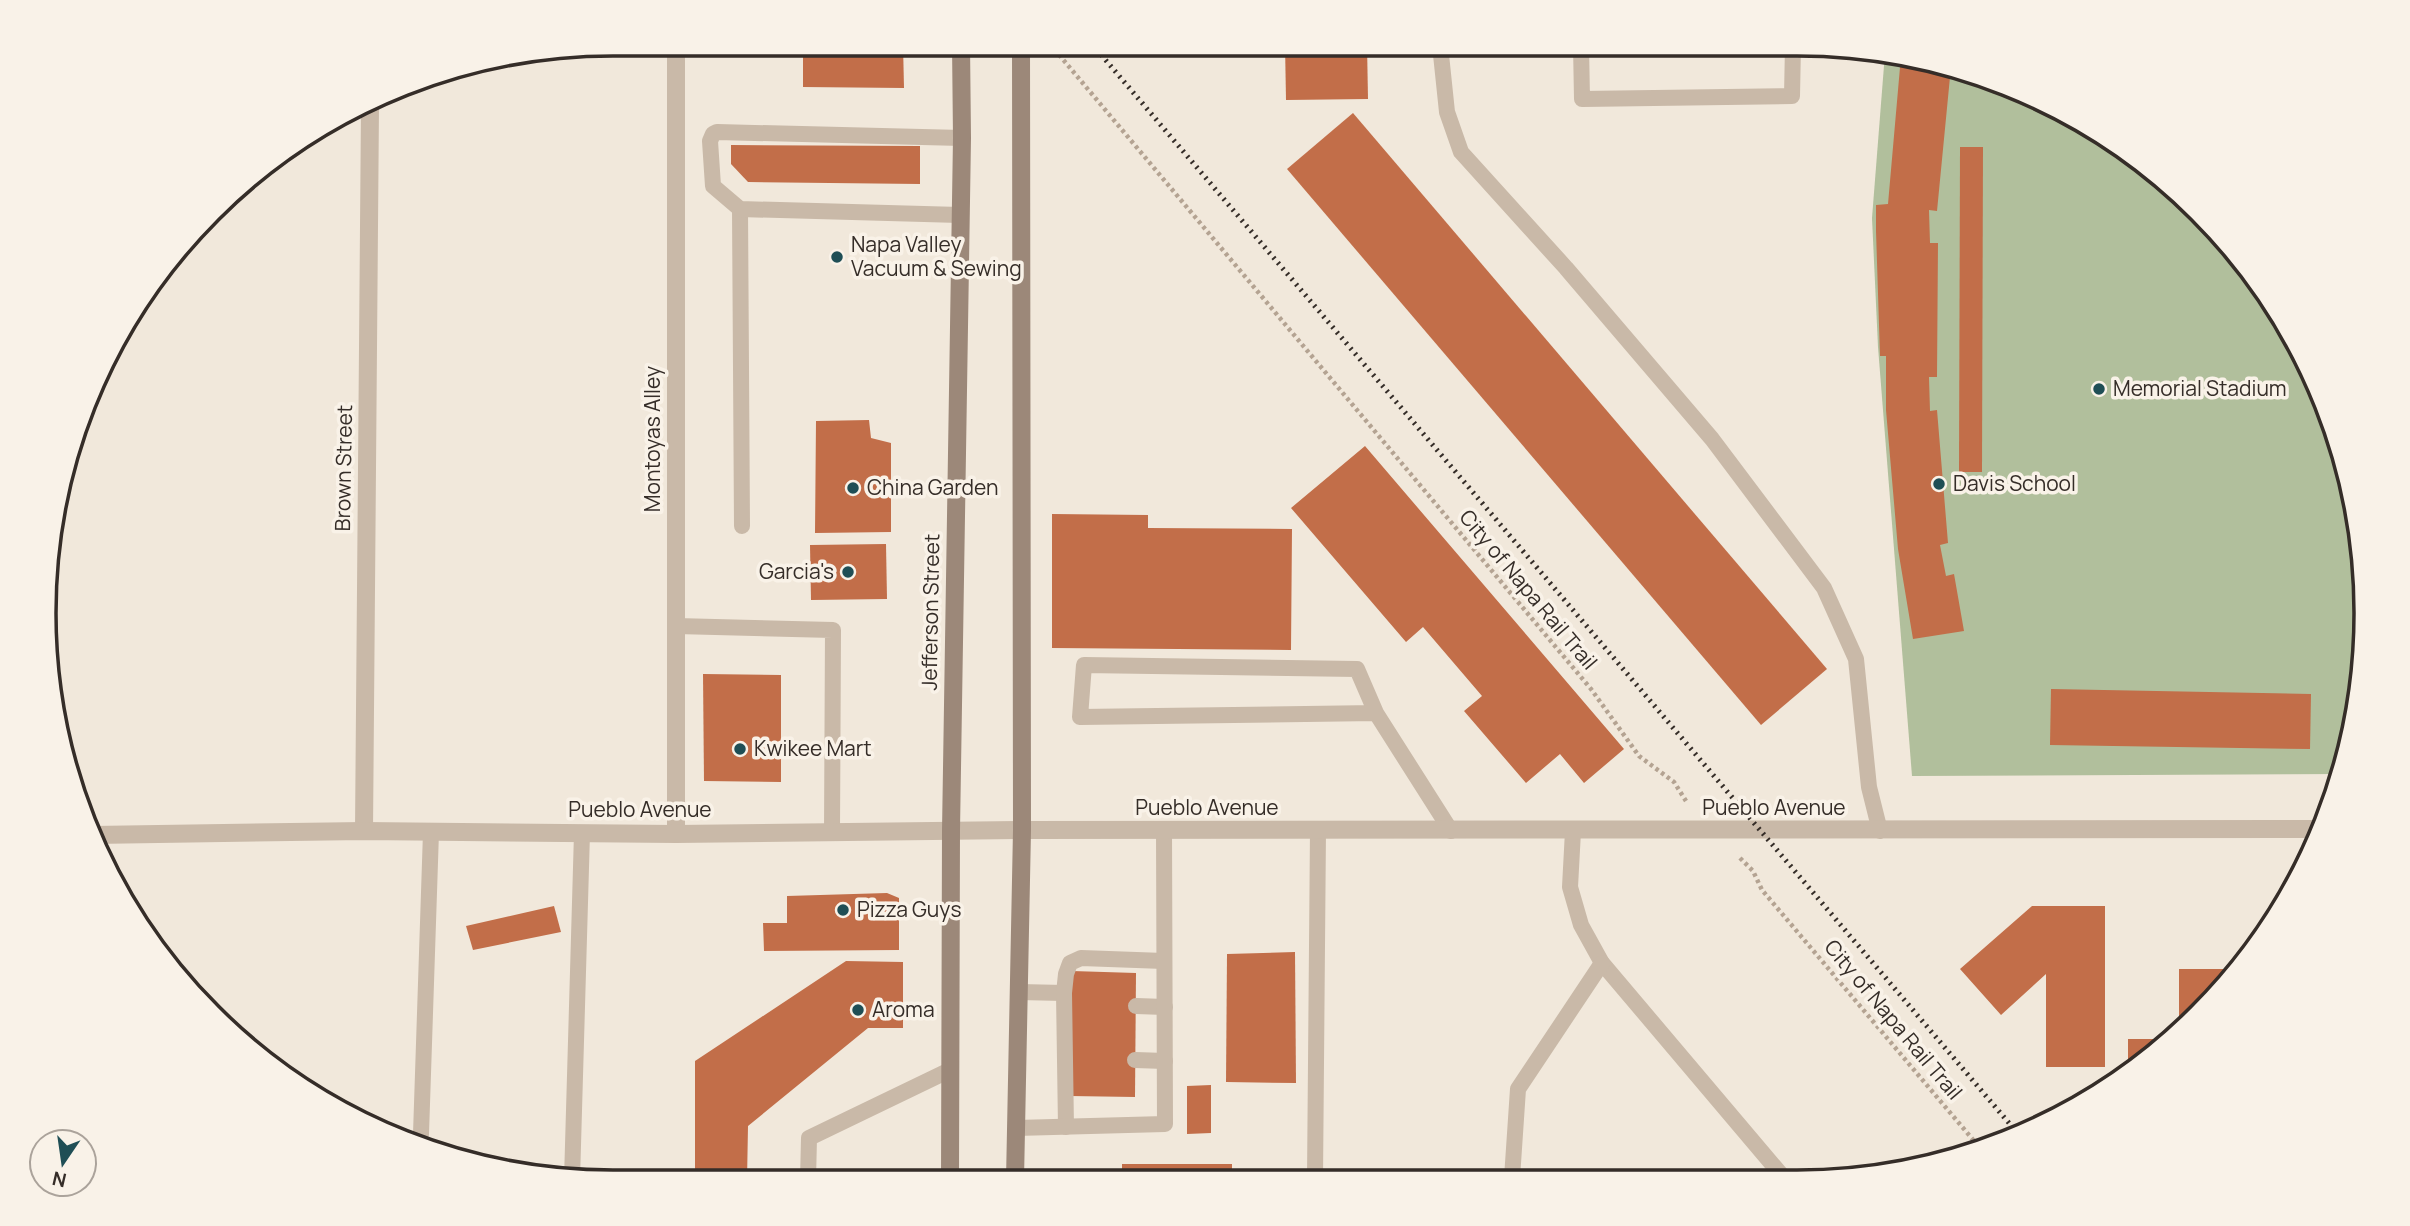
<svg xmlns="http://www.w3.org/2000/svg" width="2410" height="1226" font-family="Manrope,sans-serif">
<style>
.green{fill:#b1bf9c}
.building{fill:#c26e49}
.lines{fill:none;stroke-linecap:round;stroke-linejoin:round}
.path{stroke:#b4a392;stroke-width:4.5;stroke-dasharray:3.5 3.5;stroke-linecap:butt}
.service{stroke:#c9b9a8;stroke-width:16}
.minor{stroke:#c9b9a8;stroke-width:18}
.tertiary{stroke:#c9b9a8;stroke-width:18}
.secondary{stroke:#9c8879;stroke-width:18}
.rail{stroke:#352d28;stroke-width:5;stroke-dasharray:2 5;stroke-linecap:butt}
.poi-dot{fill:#1f4e55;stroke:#f9f2e8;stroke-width:2.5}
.labels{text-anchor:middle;stroke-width:7;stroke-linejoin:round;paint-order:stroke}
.poi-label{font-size:21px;fill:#352d28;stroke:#f9f2e8;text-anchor:start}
.street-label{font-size:21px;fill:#352d28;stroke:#f9f2e8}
.rim{fill:none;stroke:#352d28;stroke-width:3.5}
</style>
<rect width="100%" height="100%" fill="#f1e8db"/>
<path class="green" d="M1885,53L1944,63L2048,102L2143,161L2225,237L2290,328L2336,430L2361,538L2365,650L2347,760L2342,774L1912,776L1878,347L1872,218Z"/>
<g class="building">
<path d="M803,44H903L904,88L803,87Z"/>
<path d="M1285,44H1367L1368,99L1286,100Z"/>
<path d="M1901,56L1944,63L1941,77H1950L1937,211L1929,210L1930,243H1938L1937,377H1929L1930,411L1937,410L1948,543L1940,545L1946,576L1954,574L1964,631L1913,639L1898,549L1886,410V356H1880L1876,231V205L1888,204Z"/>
<path d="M1353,113L1827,669L1761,725L1287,169Z"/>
<path d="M731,145L920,146V184L748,182L731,164Z"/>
<path d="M1960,147H1983L1982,472H1959Z"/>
<path d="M869,420L871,438L891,443V532L815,533L816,421Z"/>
<path d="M1365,446L1624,749L1584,783L1560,754L1526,783L1464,711L1482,696L1423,627L1406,642L1291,508Z"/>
<path d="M1052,514L1148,515V528L1292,529L1291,650L1052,648Z"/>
<path d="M886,544L887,599L811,600L810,545Z"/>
<path d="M703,674L781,675V782L704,781Z"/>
<path d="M2051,689L2311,694L2310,749L2050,745Z"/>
<path d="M887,893L899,898V950L764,951L763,923H787V896Z"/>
<path d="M554,906L561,932L473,950L466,926Z"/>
<path d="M2032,906H2105V1067H2046V974L2001,1015L1960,969Z"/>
<path d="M1295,952L1296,1083L1226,1082L1227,954Z"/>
<path d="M846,961L903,962V1028H868L748,1126L747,1181H695V1061Z"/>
<path d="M2179,969H2238L2225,988L2179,1031Z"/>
<path d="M1072,971L1136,973L1135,1097L1070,1096Z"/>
<path d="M2128,1039H2162V1047L2143,1065L2128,1073Z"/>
<path d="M1211,1085V1133L1187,1134V1086Z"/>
<rect x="1122" y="1164" width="110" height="15"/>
</g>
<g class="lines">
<g class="path">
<path d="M1050,44L1591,689L1639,756L1674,782L1686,801"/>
<path d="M1740,858L1753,871L1762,890L1980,1148"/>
</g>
<g class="service">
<path d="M1440,45L1447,112L1461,152L1566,268L1712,439L1824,588L1856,659L1869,787L1880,831"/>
<path d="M1581,45L1582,99L1792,96L1793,45"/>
<path d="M740,209L742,526"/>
<path d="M960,215L740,209L713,186L710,141L713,134L717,132L962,138"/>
<path d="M676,626L833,630L832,832"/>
<path d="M1376,713L1357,669L1084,665L1080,717L1376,713L1451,831"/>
<path d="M1573,831L1570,887L1581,925L1602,963L1784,1178"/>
<path d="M1019,992L1064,993"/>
<path d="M1136,1006L1165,1007"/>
<path d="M1135,1060L1165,1061"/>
<path d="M1066,1127L1064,993L1066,974L1070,963L1081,958L1164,961"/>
<path d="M1016,1128L1165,1124L1164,831"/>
<path d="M417,1144L421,1134L431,832"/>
<path d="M1512,1178L1518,1089L1602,963"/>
<path d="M1315,1179L1318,830"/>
<path d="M572,1180L582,833"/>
<path d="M808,1180L809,1138L950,1070"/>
</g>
<g class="minor">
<path d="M364,831L370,106"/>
<path d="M676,834V44"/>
</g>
<path class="tertiary" d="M93,835L364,831L676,834L1022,830L2321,829"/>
<g class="secondary">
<path d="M950,1180L951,831L962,138L961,44"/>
<path d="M1015,1180L1022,830L1021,44"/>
</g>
<path class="rail" d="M1092,44L2020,1136"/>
</g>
<g class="poi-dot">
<circle cx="837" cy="257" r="7"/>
<circle cx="2099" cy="389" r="7"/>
<circle cx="1939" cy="484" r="7"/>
<circle cx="853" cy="488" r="7"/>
<circle cx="848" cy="572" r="7"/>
<circle cx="740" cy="749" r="7"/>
<circle cx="843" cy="910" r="7"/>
<circle cx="858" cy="1010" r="7"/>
</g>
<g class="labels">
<g class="poi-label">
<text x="851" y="252">Napa Valley<tspan x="851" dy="24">Vacuum &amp; Sewing</tspan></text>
<text x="2113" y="396">Memorial Stadium</text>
<text x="1953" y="491">Davis School</text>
<text x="867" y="495">China Garden</text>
<text x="834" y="579" text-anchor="end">Garcia's</text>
<text x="754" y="756">Kwikee Mart</text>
<text x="857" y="917">Pizza Guys</text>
<text x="872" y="1017">Aroma</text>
</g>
<g class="street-label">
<text transform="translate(653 439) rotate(-90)" y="7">Montoyas Alley</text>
<text transform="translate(344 468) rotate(-89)" y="7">Brown Street</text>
<text transform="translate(1528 590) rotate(50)" y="7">City of Napa Rail Trail</text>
<text transform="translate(931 612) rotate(-89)" y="7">Jefferson Street</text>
<text x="1207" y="815">Pueblo Avenue</text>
<text x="1774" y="815">Pueblo Avenue</text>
<text x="640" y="817">Pueblo Avenue</text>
<text transform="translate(1893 1020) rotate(50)" y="7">City of Napa Rail Trail</text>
</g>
</g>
<path d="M0 0H2410V1226H0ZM613 56H1797A557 557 0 0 1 2354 613V613A557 557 0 0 1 1797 1170H613A557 557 0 0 1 56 613V613A557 557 0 0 1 613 56Z" fill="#f9f2e8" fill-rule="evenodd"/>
<path class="rim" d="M613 56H1797A557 557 0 0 1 2354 613V613A557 557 0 0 1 1797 1170H613A557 557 0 0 1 56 613V613A557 557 0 0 1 613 56Z"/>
<g transform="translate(63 1163) rotate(193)"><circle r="33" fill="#f9f2e8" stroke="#aba39b" stroke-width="2"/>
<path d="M0-5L12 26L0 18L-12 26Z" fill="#1f4e55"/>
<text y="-10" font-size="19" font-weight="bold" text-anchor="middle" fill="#352d28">N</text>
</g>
</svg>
